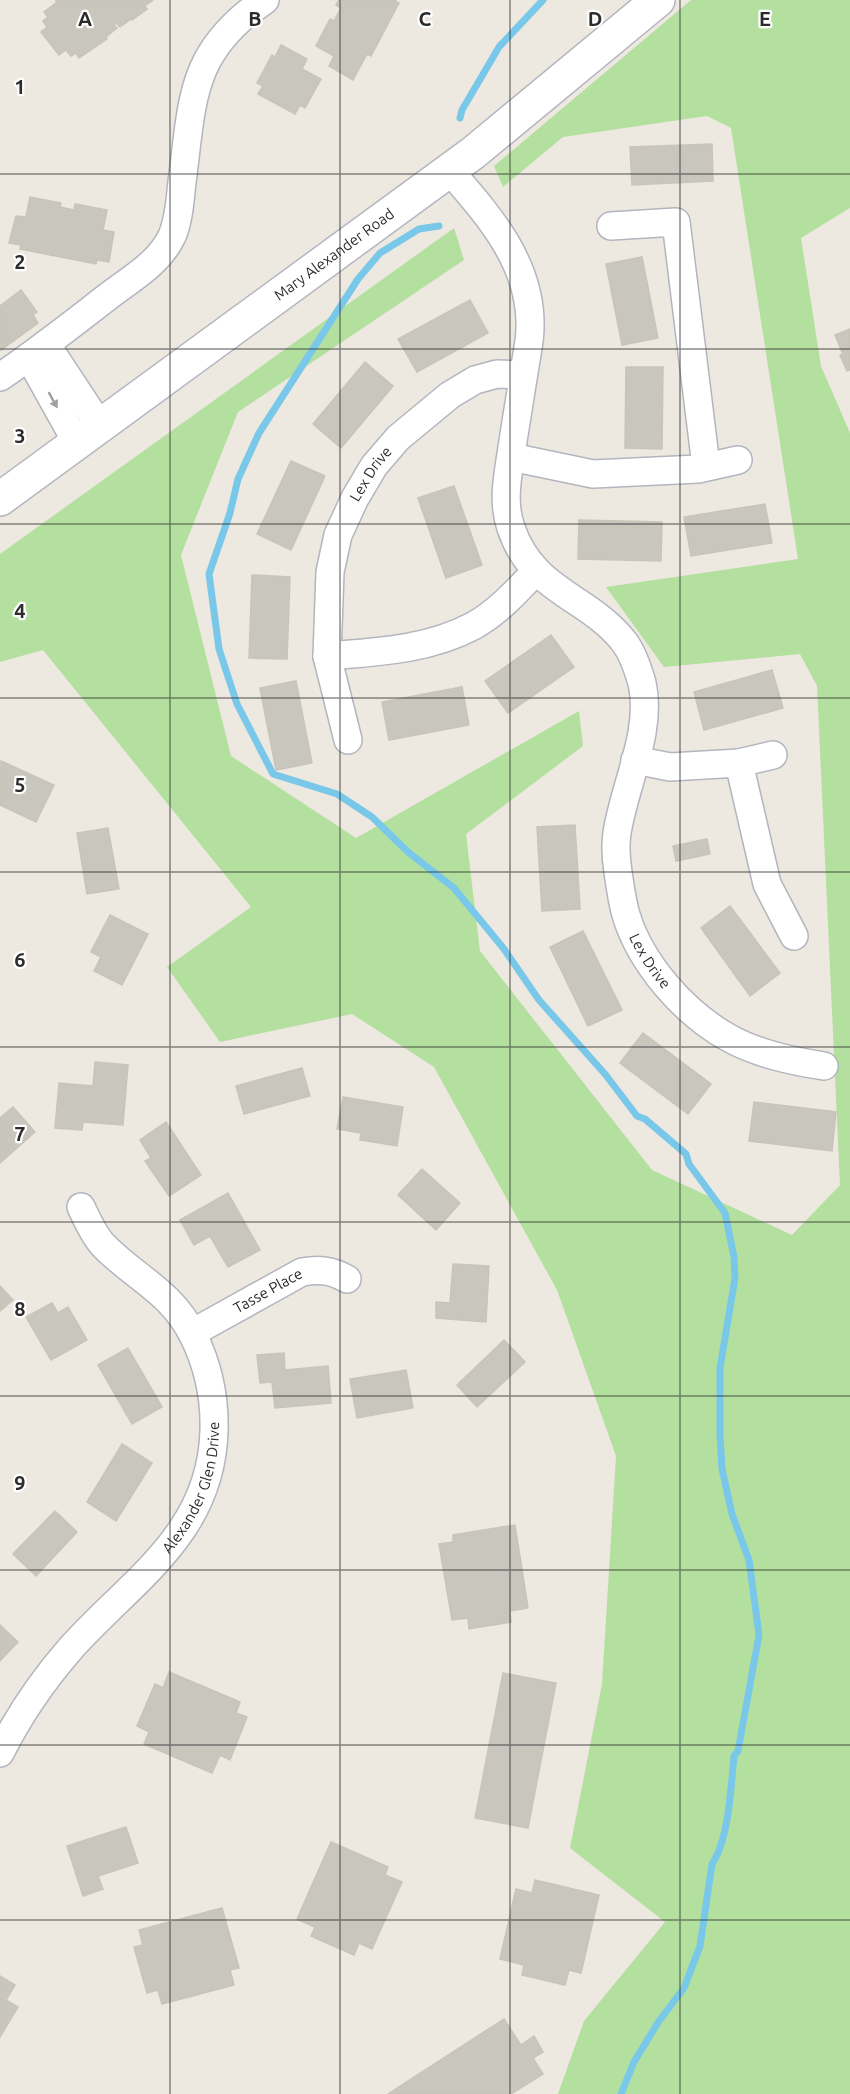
<svg xmlns="http://www.w3.org/2000/svg" width="850" height="2094" font-family="Ubuntu,sans-serif">
<style>
.green{fill:#b4e09f}
.lines{fill:none;stroke-linecap:round;stroke-linejoin:round}
.stream{stroke:#79c8e9;stroke-width:7}
.building{fill:#c9c6be;stroke:#c9c4b9;stroke-width:1.5}
.minor-casing{stroke:#b3b5bf;stroke-width:30}
.tertiary-casing{stroke:#b3b5bf;stroke-width:36}
.minor{stroke:#fff;stroke-width:27}
.tertiary{stroke:#fff;stroke-width:33}
.oneway{fill:#a0a0a0}
.grid{fill:none;stroke:#2c2c2c;stroke-width:1.5;stroke-opacity:0.55}
.labels{text-anchor:middle;stroke-width:4.5;stroke-linejoin:round;paint-order:stroke}
.street-label{font-size:15px;fill:#2c2c2c;stroke:#fff}
.grid-label{font-size:20px;text-anchor:middle;font-weight:bold;fill:#2c2c2c;stroke:#fff;stroke-width:4.5;stroke-linejoin:round;paint-order:stroke}
</style>
<rect width="100%" height="100%" fill="#ede8e0"/>
<path class="green" d="M691,0H850V208L801,238L821,366L850,433V2094H558L584,2021L665,1922L570,1848L602,1684L616,1456L557,1290L434,1067L352,1014L220,1042L167,967L251,907L43,650L0,662V554L454,228L464,260L238,412L181,555L231,756L356,838L579,711L583,746L466,834L480,951L652,1170L792,1235L840,1185L817,686L800,654L664,667L606,587L798,559L731,128L707,116L563,137L503,187L494,166Z"/>
<g class="lines">
<g class="stream">
<path d="M460,118L462,110L499,47L543,0"/>
<path d="M439,226L419,229L380,253L358,279L259,433L238,479L230,513L209,574L219,649L237,704L273,774L337,794L372,817L408,852L454,888L504,949L539,1000L605,1074L637,1116L645,1119L686,1154L689,1164L725,1213L734,1257L735,1278L720,1368V1435L722,1469L732,1514L749,1560L759,1635L738,1751L734,1756C731,1786 729,1839 712,1864L700,1946L684,1988L659,2021L634,2062L621,2094"/>
</g>
</g>
<g class="building">
<path d="M56,0H153L145,6L147,9L132,20L131,19L120,27L116,23L114,25L117,28L106,37L107,39L79,58L76,53L71,56L66,50L59,55L41,32L47,27L43,21L48,17L44,12L56,3Z"/>
<path d="M339,0H396V2L399,3L371,56L367,54L353,80L329,66L334,56L316,46L330,19L334,21L341,8L336,5Z"/>
<path d="M281,45L307,59L302,69L321,79L305,108L300,105L295,114L258,94L263,86L257,83L272,55L275,57Z"/>
<path d="M712,144L713,181L632,185L630,147Z"/>
<path d="M30,197L61,203L60,207L74,210L75,204L107,210L103,230L114,232L109,262L97,260L96,264L20,249L21,245L9,243L16,216L26,217Z"/>
<path d="M642,257L658,338L622,345L606,264Z"/>
<path d="M21,290L37,312L33,315L38,323L1,350L0,306Z"/>
<path d="M470,300L488,333L417,372L398,339Z"/>
<path d="M850,329V349L842,352L835,335Z"/>
<path d="M850,350V370L847,371L840,355Z"/>
<path d="M365,362L393,386L341,448L313,424Z"/>
<path d="M626,367H663L662,449L625,448Z"/>
<path d="M291,461L325,476L291,550L257,534Z"/>
<path d="M454,486L482,565L446,578L418,498Z"/>
<path d="M765,504L772,543L691,556L684,517Z"/>
<path d="M579,520L662,522L661,561L578,559Z"/>
<path d="M252,575L290,577L287,659L249,658Z"/>
<path d="M551,635L574,667L508,713L485,681Z"/>
<path d="M772,670L783,708L704,730L694,692Z"/>
<path d="M296,681L312,763L276,770L260,688Z"/>
<path d="M462,687L469,725L389,740L382,702Z"/>
<path d="M1,761L54,785L36,822L0,805Z"/>
<path d="M575,825L580,909L542,911L537,827Z"/>
<path d="M108,828L119,889L87,894L77,833Z"/>
<path d="M707,839L710,854L676,861L673,846Z"/>
<path d="M730,906L780,973L750,996L701,928Z"/>
<path d="M110,915L148,934L122,985L94,971L101,957L91,952Z"/>
<path d="M583,931L622,1010L588,1026L550,947Z"/>
<path d="M643,1033L711,1084L688,1114L620,1063Z"/>
<path d="M95,1062L128,1065L123,1125L83,1122L82,1130L55,1128L59,1083L93,1086Z"/>
<path d="M302,1068L310,1096L244,1114L236,1086Z"/>
<path d="M343,1097L403,1107L397,1146L360,1140L361,1133L337,1129Z"/>
<path d="M754,1102L836,1112L832,1151L749,1141Z"/>
<path d="M13,1107L35,1132L0,1163V1118Z"/>
<path d="M166,1122L201,1175L169,1196L145,1161L151,1158L140,1140Z"/>
<path d="M422,1169L460,1203L436,1230L398,1195Z"/>
<path d="M228,1193L260,1250L228,1267L210,1236L194,1245L180,1220Z"/>
<path d="M453,1264L489,1266L486,1322L436,1318V1302L450,1303Z"/>
<path d="M0,1286L13,1300L0,1311Z"/>
<path d="M52,1303L58,1313L68,1307L87,1340L51,1360L26,1317Z"/>
<path d="M504,1340L525,1362L477,1407L457,1385Z"/>
<path d="M128,1348L162,1407L132,1424L98,1365Z"/>
<path d="M284,1353L285,1370L328,1366L331,1403L275,1408L272,1382L260,1383L257,1355Z"/>
<path d="M406,1370L413,1408L357,1418L350,1379Z"/>
<path d="M122,1444L152,1463L116,1521L87,1502Z"/>
<path d="M55,1511L77,1532L36,1576L13,1554Z"/>
<path d="M515,1525L528,1608L510,1611L511,1622L469,1629L468,1618L452,1620L439,1544L453,1542V1535Z"/>
<path d="M0,1625L18,1642L0,1661Z"/>
<path d="M169,1672L240,1702L236,1713L247,1717L230,1760L220,1755L212,1773L144,1744L149,1732L137,1726L155,1684L163,1688Z"/>
<path d="M503,1673L556,1683L528,1828L475,1818Z"/>
<path d="M126,1827L138,1863L98,1876L103,1889L83,1896L67,1846Z"/>
<path d="M331,1842L388,1867L385,1875L402,1882L372,1949L359,1943L354,1955L311,1936L315,1927L297,1919Z"/>
<path d="M535,1880L599,1895L581,1973L569,1970L565,1985L522,1975L524,1965L500,1959L516,1889L532,1893Z"/>
<path d="M222,1908L239,1968L230,1970L234,1985L162,2004L158,1990L147,1993L134,1947L143,1945L139,1930Z"/>
<path d="M0,1976L15,1985L6,2000L18,2007L0,2037Z"/>
<path d="M504,2019L521,2045L534,2036L543,2052L533,2058L543,2074L511,2094H388Z"/>
</g>
<g class="lines">
<g class="minor-casing">
<g id="minor">
<path id="s1" d="M450,171C489,216 532,264 530,328C530,340 527,353 525,366C521,391 517,416 513,441C509,471 501,499 511,528C533,593 589,596 625,643C633,654 638,669 642,683C653,731 624,786 617,833C615,846 616,859 618,872C620,886 622,901 626,915C641,964 684,1013 729,1038C758,1054 792,1061 824,1066"/>
<path d="M611,226L676,222L706,466"/>
<path d="M46,344L100,426"/>
<path d="M29,357L77,443"/>
<path d="M0,377C37,352 71,325 106,298C130,279 158,265 172,236C179,220 180,200 182,182C193,99 189,52 265,0"/>
<path d="M511,457L593,474L698,469L738,460"/>
<path d="M327,656C376,652 428,650 473,626C497,613 517,591 536,571"/>
<path id="s2" d="M348,740L327,656L330,572L338,535L355,498L374,466L398,438L450,395L475,380L497,374L523,375"/>
<path d="M635,760L670,767L739,763L773,755"/>
<path d="M739,763L767,884L794,936"/>
<path id="s3" d="M192,1333L302,1272C319,1269 331,1270 347,1279"/>
<path id="s4" d="M0,1753C19,1715 43,1680 71,1648C133,1579 211,1534 214,1431C215,1397 208,1365 193,1335C171,1291 135,1278 104,1246C94,1236 87,1219 81,1207"/>
</g>
</g>
<g class="tertiary-casing">
<g id="tertiary">
<path id="s5" d="M0,499L473,153L658,0"/>
</g>
</g>
<use href="#minor" class="minor"/>
<use href="#tertiary" class="tertiary"/>
</g>
<defs><path id="oneway-solid" d="M-6-.8H1V-3.2L6.5 0L1 3.2V.8H-6Z" transform="scale(1.5)"/></defs>
<use class="oneway" href="#oneway-solid" transform="translate(53 400) rotate(61)"/>
<path class="grid" d="M170,0V2094M340,0V2094M510,0V2094M680,0V2094M0,174H850M0,349H850M0,524H850M0,698H850M0,872H850M0,1047H850M0,1222H850M0,1396H850M0,1570H850M0,1745H850M0,1920H850"/>
<g class="labels">
<g class="street-label">
<text dy="5" stroke="none"><textPath href="#s5" startOffset="414">Mary Alexander Road</textPath></text>
<text dy="5" stroke="none"><textPath href="#s2" startOffset="278">Lex Drive</textPath></text>
<text dy="5" stroke="none"><textPath href="#s1" startOffset="880">Lex Drive</textPath></text>
<text dy="5" stroke="none"><textPath href="#s3" startOffset="87">Tasse Place</textPath></text>
<text dy="5" stroke="none"><textPath href="#s4" startOffset="333">Alexander Glen Drive</textPath></text>
</g>
</g>
<g class="grid-label">
<text x="85" y="26">A</text>
<text x="255" y="26">B</text>
<text x="425" y="26">C</text>
<text x="595" y="26">D</text>
<text x="765" y="26">E</text>
<text x="20" y="94">1</text>
<text x="20" y="269">2</text>
<text x="20" y="443">3</text>
<text x="20" y="618">4</text>
<text x="20" y="792">5</text>
<text x="20" y="967">6</text>
<text x="20" y="1141">7</text>
<text x="20" y="1316">8</text>
<text x="20" y="1490">9</text>
</g>
</svg>
